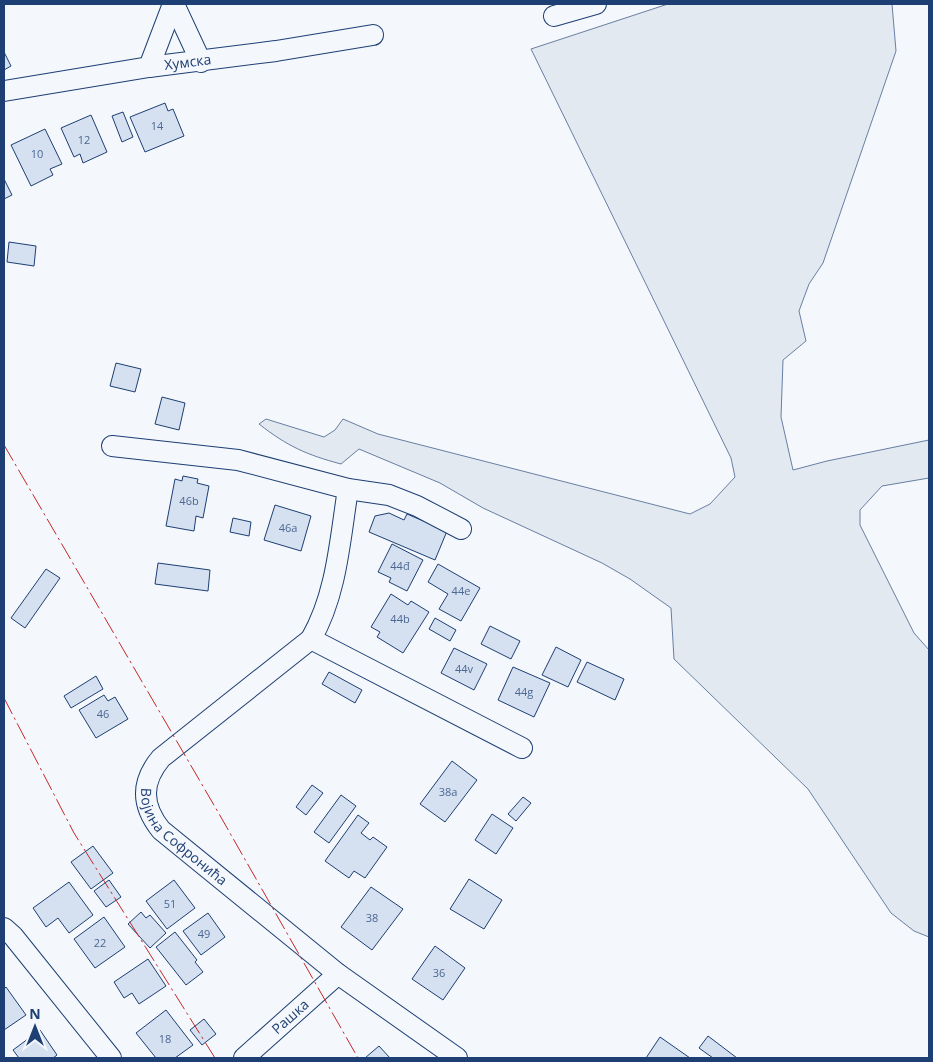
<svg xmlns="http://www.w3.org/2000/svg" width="933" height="1062" font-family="'Open Sans',sans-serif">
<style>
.green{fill:#e3e9f0;stroke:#687fa3}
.building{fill:#d5e0f0;stroke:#1d3f73}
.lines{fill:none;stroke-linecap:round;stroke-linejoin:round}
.minor-casing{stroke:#1d3f73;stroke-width:22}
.minor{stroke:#f4f7fb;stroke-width:20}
.power{stroke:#c62828;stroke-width:1;stroke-dasharray:18 4 2.5 4;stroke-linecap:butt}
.labels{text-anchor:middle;stroke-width:4;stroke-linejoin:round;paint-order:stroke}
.number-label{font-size:11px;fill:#4b6792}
.street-label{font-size:14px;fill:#1d3f73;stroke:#f4f7fb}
</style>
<rect width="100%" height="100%" fill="#f4f7fb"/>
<path class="green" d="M668,4H892L896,51L823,263L809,284L799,311L806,341L783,360L781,417L793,470L827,461L929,440V478L882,486L860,510V525L914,633L929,650V937L914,931L891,913L808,789L674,659L671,608L630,579L602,563L483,508L440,483L359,449L341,464C307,455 287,446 259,424L266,419L324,437L335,430L343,419L378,434L690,514L710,504L735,477L731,458L531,49Z"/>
<g class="building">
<path d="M4,52L11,66L4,70Z"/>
<path d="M165,103L168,111L173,109L184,136L145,152L130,117Z"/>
<path d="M123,112L133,137L122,142L112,116Z"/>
<path d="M91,115L107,152L83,163L80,154L74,157L61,128Z"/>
<path d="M45,129L62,164L50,169L53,175L31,186L11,145Z"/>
<path d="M4,179L12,195L4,199Z"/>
<path d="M9,242L36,246L34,266L7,262Z"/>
<path d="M116,363L141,369L135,392L110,386Z"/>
<path d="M162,397L185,403L179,430L155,424Z"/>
<path d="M183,476L198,479L197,483L209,486L203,518L196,516L194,531L166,526L175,479L182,481Z"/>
<path d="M275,505L311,516L301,551L264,540Z"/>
<path d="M389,513L404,520L407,514L447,531L435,560L369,532L375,516Z"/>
<path d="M233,518L251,522L249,536L230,532Z"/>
<path d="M392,544L423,560L407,591L389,582L391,578L378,572Z"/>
<path d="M158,563L210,570L208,591L155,584Z"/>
<path d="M438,564L480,588L461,621L439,609L448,594L428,582Z"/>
<path d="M46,569L60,578L25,628L11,618Z"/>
<path d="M391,594L408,605L411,601L429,612L403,653L377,637L380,632L371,627Z"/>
<path d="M435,618L456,630L450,641L429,629Z"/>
<path d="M490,626L520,641L511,659L481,644Z"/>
<path d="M556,647L581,660L568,687L542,675Z"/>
<path d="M454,648L487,664L474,690L441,673Z"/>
<path d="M587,662L624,679L615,700L577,682Z"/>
<path d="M513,667L550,683L534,717L498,700Z"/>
<path d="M329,672L362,690L355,703L322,684Z"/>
<path d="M96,676L103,689L71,708L64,696Z"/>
<path d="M104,695L108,701L115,697L128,719L96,738L79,710Z"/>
<path d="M452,761L477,780L445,822L420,804Z"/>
<path d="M312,785L323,793L306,815L296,807Z"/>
<path d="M341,795L356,806L329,843L314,832Z"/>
<path d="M523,797L531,803L516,821L508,814Z"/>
<path d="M492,814L513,828L496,854L475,840Z"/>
<path d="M358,815L369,823L361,833L370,840L373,837L387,847L365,878L354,871L349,878L325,861Z"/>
<path d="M93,846L113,873L91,889L71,862Z"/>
<path d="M469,879L502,900L484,929L450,909Z"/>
<path d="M109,880L121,897L106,907L94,891Z"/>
<path d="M174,880L195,908L167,929L146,901Z"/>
<path d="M69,882L93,915L69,933L58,918L46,927L33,908Z"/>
<path d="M371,887L403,909L372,950L341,927Z"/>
<path d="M141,912L146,918L150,915L166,933L150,948L128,924Z"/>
<path d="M208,913L225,937L201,955L183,931Z"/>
<path d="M104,917L125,947L95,968L74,939Z"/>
<path d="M175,932L197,960L195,962L203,972L186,985L156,947Z"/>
<path d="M435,946L465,968L443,1000L412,979Z"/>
<path d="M148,959L166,986L139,1004L132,993L124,998L114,982Z"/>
<path d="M6,987L26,1015L4,1030V989Z"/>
<path d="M166,1010L193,1045L175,1058H156L136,1033Z"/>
<path d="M204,1019L216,1034L202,1045L190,1030Z"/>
<path d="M40,1030L57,1055L53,1058H19L13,1050Z"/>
<path d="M708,1036L737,1058H713L699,1048Z"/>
<path d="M660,1037L690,1058H646Z"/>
<path d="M379,1046L390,1058H365Z"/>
</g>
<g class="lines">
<g class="minor-casing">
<g id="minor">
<path d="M174,4L201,62"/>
<path d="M554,16L596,4"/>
<path d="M149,67L173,4"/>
<path id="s1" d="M4,91L149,67L276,51L373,35"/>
<path d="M112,446L238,460L348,489L389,495L417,506L461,529"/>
<path id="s2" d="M348,489C340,539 337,594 311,639L161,758C141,782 141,805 161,830L338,974L457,1058"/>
<path d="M311,639L522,748"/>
<path d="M4,928L13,936L111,1058"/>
<path id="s3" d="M244,1058L338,974"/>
</g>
</g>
<use href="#minor" class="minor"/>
<g class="power">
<path d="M4,445L218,812L358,1058"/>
<path d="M4,698L74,833L215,1058"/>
</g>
</g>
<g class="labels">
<g class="number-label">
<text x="157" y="130">14</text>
<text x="84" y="144">12</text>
<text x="37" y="158">10</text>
<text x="189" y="505">46b</text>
<text x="288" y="532">46a</text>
<text x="400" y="570">44đ</text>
<text x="461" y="595">44e</text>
<text x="400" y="623">44b</text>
<text x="464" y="673">44v</text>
<text x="524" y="696">44g</text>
<text x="103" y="718">46</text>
<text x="448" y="796">38a</text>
<text x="170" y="908">51</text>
<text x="372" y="922">38</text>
<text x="204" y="938">49</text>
<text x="100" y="947">22</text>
<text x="439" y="977">36</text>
<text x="165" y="1043">18</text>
</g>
<g class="street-label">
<text dy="5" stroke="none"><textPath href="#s1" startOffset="186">Хумска</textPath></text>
<text dy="5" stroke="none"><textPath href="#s2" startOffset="445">Војина Софронића</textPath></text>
<text dy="5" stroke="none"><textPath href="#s3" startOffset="62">Рашка</textPath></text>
</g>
</g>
<rect width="933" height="1062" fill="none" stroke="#1d3f73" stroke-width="10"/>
<g transform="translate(35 1027)" stroke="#f4f7fb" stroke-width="4" paint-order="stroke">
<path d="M0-4L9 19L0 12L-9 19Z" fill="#1d3f73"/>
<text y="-8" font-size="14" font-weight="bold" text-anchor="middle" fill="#1d3f73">N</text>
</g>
</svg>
